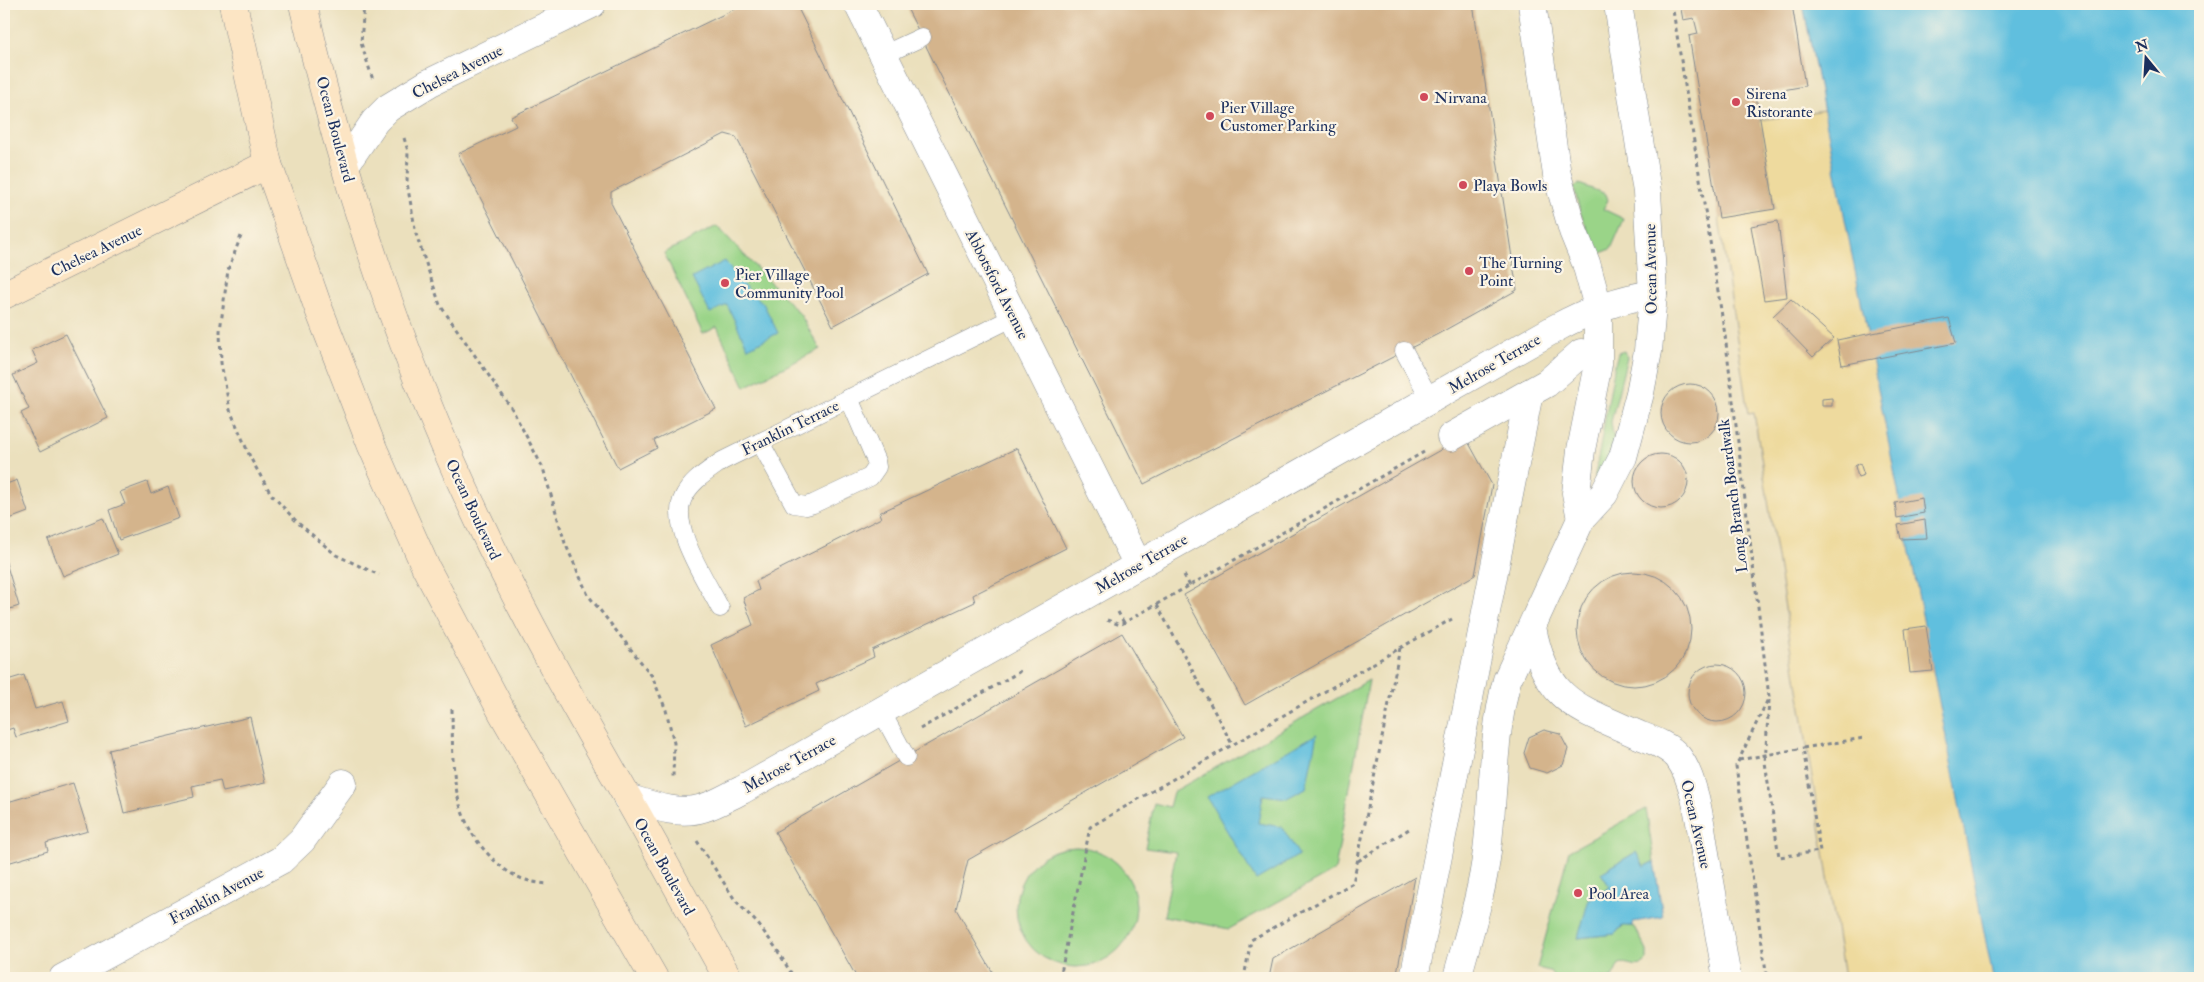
<svg xmlns="http://www.w3.org/2000/svg" width="2204" height="982" font-family="'IM FELL Double Pica',serif">
<style>
.green{fill:#9ad488;stroke:#5a8273}
.sand{fill:#eeda9e;stroke:#84847e}
.water{fill:#60bfde;stroke:#3e779e}
.building{fill:#d4b48c}
.lines{fill:none;stroke-linecap:round;stroke-linejoin:round}
.lane-casing{stroke:#83888e;stroke-width:19}
.street-casing{stroke:#83888e;stroke-width:29}
.secondary-casing{stroke:#83888e;stroke-width:29}
.path{stroke:#83888e;stroke-width:3;stroke-dasharray:4 4;stroke-linecap:butt}
.lane{stroke:#fff;stroke-width:18}
.street{stroke:#fff;stroke-width:28}
.secondary{stroke:#fce5c4;stroke-width:28}
.poi-dot{fill:#d1495b;stroke:#fcf5e5;stroke-width:2}
.labels{text-anchor:middle;stroke-width:4.5;stroke-linejoin:round;paint-order:stroke}
.street-label{font-size:16px;fill:#1b2f5e;stroke:#fcf5e5}
.poi-label{font-size:16px;fill:#1b2f5e;stroke:#fcf5e5;text-anchor:start}
</style>
<rect width="100%" height="100%" fill="#fcf5e5"/>
<filter id="ink" filterUnits="userSpaceOnUse"><feTurbulence type="fractalNoise" baseFrequency=".02" numOctaves="2"/><feDisplacementMap in="SourceGraphic" scale="10" xChannelSelector="R" yChannelSelector="G"/><feConvolveMatrix kernelMatrix="1 2 1 2 8 2 1 2 1" color-interpolation-filters="sRGB"/></filter>
<filter id="wash" filterUnits="userSpaceOnUse"><feTurbulence type="fractalNoise" baseFrequency=".0096" numOctaves="4" result="noise"/><feDisplacementMap in="SourceGraphic" scale="20" xChannelSelector="R" yChannelSelector="G"/><feGaussianBlur stdDeviation="1.12" result="paint"/><feColorMatrix in="noise" values="0 0 0 0 0 0 0 0 0 0 0 0 0 0 0 0 0 1.4 0 .05"/><feComposite in="paint" operator="in"/></filter>
<g filter="url(#wash)">
<rect width="100%" height="100%" fill="#ebe0bd"/>
<g class="green">
<path d="M1579,184L1606,194L1608,200L1603,209L1624,219L1611,249L1598,254L1580,212L1574,187Z"/>
<path d="M717,226L800,314L820,349L745,387L717,327L703,334L664,253Z"/>
<path d="M1624,351L1627,357L1611,422L1615,447L1596,481L1595,475L1615,364L1618,353Z"/>
<path d="M1369,680L1335,870L1229,929L1164,916L1176,852L1145,848L1154,803L1169,807L1173,792Z"/>
<path d="M1646,809L1654,862L1644,867L1636,852L1601,873L1610,887L1578,938L1615,934L1624,925L1635,927L1647,951V959L1644,964C1634,969 1628,961 1619,964L1612,978H1555L1550,971L1537,968L1569,851Z"/>
<circle cx="1076" cy="907" r="60"/>
</g>
<path class="sand" d="M2200,4V978H1844L1754,413L1748,414L1719,218L1775,209L1760,120L1837,108Z"/>
<g class="water">
<path d="M1803,4H2200V978H1993Z"/>
<path d="M725,261L740,282L763,303L778,333L748,348L727,305L710,313L692,278Z"/>
<path d="M1317,734L1306,788L1287,798L1263,795L1258,823L1282,827L1299,855L1256,880L1207,797Z"/>
<path d="M1636,852L1644,867L1654,862L1663,917L1633,922V926H1622L1615,934L1578,938L1589,899L1610,887L1601,873Z"/>
</g>
<g id="blocks">
<g class="building">
<path d="M745,4H796L928,274L833,326L736,137L725,134L611,192V203L716,409L654,440L657,448L618,468L458,154L516,126L511,117Z"/>
<path d="M905,4H1473L1517,290L1438,334L1144,484Z"/>
<path d="M1680,4H1792L1805,86L1756,95L1775,209L1719,218L1689,36L1698,34L1694,18L1683,20Z"/>
<path d="M1778,221L1787,297L1764,300L1751,226Z"/>
<path d="M1791,299L1834,338L1813,357L1773,316Z"/>
<path d="M1949,318L1956,343L1842,365L1837,340Z"/>
<path d="M66,334L108,418L40,452L21,413L29,409L13,375L38,363L32,350Z"/>
<circle cx="1690" cy="413" r="29"/>
<path d="M1832,398V406H1822V399Z"/>
<path d="M1465,436L1492,485L1475,575L1245,705L1184,595Z"/>
<path d="M1017,448L1066,548L973,595L975,602L872,650L874,657L816,684L819,691L746,726L711,645L753,625L743,598L759,590L756,581L881,518L879,513Z"/>
<circle cx="1661" cy="481" r="27"/>
<path d="M1860,463L1864,475L1858,477L1855,466Z"/>
<path d="M17,480L28,512L4,521V485Z"/>
<path d="M147,482L151,494L168,487L179,518L119,540L109,510L125,504L120,492Z"/>
<path d="M1922,498L1924,513L1897,518L1895,503Z"/>
<path d="M103,518L118,554L63,576L48,540Z"/>
<path d="M1925,520L1927,538L1901,539L1898,525Z"/>
<path d="M4,556L19,606L4,611Z"/>
<circle cx="1634" cy="629" r="57"/>
<path d="M1926,626L1933,671L1910,673L1905,629Z"/>
<path d="M1122,633L1183,737L968,860L956,909L996,978H857L775,832Z"/>
<circle cx="1717" cy="693" r="29"/>
<path d="M24,675L35,709L63,701L69,721L16,737L13,728L4,731V681Z"/>
<path d="M250,717L265,783L223,792L220,780L192,786L194,797L124,813L109,750Z"/>
<path d="M1544,730L1560,734L1568,749L1563,765L1547,773L1530,768L1524,753L1529,737Z"/>
<path d="M73,783L88,831L46,843L48,851L4,864V803Z"/>
<path d="M1415,877L1396,978H1269L1273,959Z"/>
</g>
</g>
</g>
<g filter="url(#ink)">
<use href="#blocks" fill-opacity="0" stroke="#83888e" stroke-width="1"/>
<g class="lines">
<g class="lane-casing">
<g id="lane">
<path d="M883,55L922,37"/>
<path d="M1404,351L1430,399"/>
<path d="M760,442L794,504L806,506L813,504L870,477L877,467L876,461L849,398"/>
<path d="M720,608C707,582 669,526 683,498C691,481 707,472 722,461L1014,317"/>
<path d="M881,711L906,757"/>
</g>
</g>
<g class="street-casing">
<g id="street">
<path d="M858,4L1138,565"/>
<path d="M1532,4L1557,175L1573,231L1586,263L1598,307V364L1581,450L1576,493L1581,519"/>
<path d="M345,165L375,121L388,108L429,83L592,4"/>
<path d="M1451,437L1529,393"/>
<path d="M1532,627C1546,702 1576,707 1639,735C1652,740 1669,746 1678,757C1696,780 1701,830 1706,859C1713,899 1720,938 1727,978"/>
<path d="M627,798C651,805 679,816 703,808C717,804 729,796 742,790L1556,328C1587,311 1618,299 1653,294"/>
<path d="M63,978L281,860L302,840L343,783"/>
<path d="M1414,978L1529,393L1547,383L1581,353"/>
<path d="M1457,978C1468,936 1482,895 1487,851C1494,794 1492,737 1507,680L1581,519L1604,494L1623,457L1640,393L1648,351L1653,294L1647,192L1618,4"/>
</g>
</g>
<g class="secondary-casing">
<g id="secondary">
<path d="M233,4L268,164L318,307L371,444L426,568L502,712L654,978"/>
<path d="M303,4C343,181 401,357 479,521C523,615 574,705 626,795C661,856 694,918 728,978"/>
<path d="M4,295L268,164"/>
</g>
</g>
<g class="path">
<path d="M364,4L361,43L373,80"/>
<path d="M1672,4L1725,335L1769,697L1736,766L1767,978"/>
<path d="M404,138L408,151L407,183L416,234L440,305L512,409L543,468L565,543L588,595L652,676L666,710L674,743L673,777"/>
<path d="M241,236L228,270L220,331L221,363L230,410L251,459L271,494L297,522L336,555L379,575"/>
<path d="M1184,575L1190,586"/>
<path d="M1157,605L1232,744"/>
<path d="M1118,612L1124,623"/>
<path d="M1107,620L1120,625L1424,452"/>
<path d="M1400,648L1452,619"/>
<path d="M1769,700L1765,762L1779,857L1820,851L1803,748L1864,738"/>
<path d="M452,709C453,762 449,813 488,854C507,874 521,882 549,884"/>
<path d="M920,729L1019,672L1021,669"/>
<path d="M1739,760L1803,748"/>
<path d="M697,841L735,900L758,924L776,948L794,978"/>
<path d="M1358,861L1409,829"/>
<path d="M1060,978L1090,827L1400,648L1353,883L1251,940L1244,978"/>
</g>
<use href="#lane" class="lane"/>
<use href="#street" class="street"/>
<use href="#secondary" class="secondary"/>
</g>
</g>
<g class="poi-dot">
<circle cx="1424" cy="97" r="5"/>
<circle cx="1736" cy="102" r="5"/>
<circle cx="1210" cy="116" r="5"/>
<circle cx="1463" cy="185" r="5"/>
<circle cx="1469" cy="271" r="5"/>
<circle cx="725" cy="283" r="5"/>
<circle cx="1578" cy="893" r="5"/>
</g>
<g class="labels">
<g class="street-label">
<text transform="translate(457 71) rotate(-27)" y="6">Chelsea Avenue</text>
<text transform="translate(336 129) rotate(75)" y="6">Ocean Boulevard</text>
<text transform="translate(96 250) rotate(-26)" y="6">Chelsea Avenue</text>
<text transform="translate(1650 269) rotate(-91)" y="6">Ocean Avenue</text>
<text transform="translate(998 284) rotate(63)" y="6">Abbotsford Avenue</text>
<text transform="translate(1494 363) rotate(-30)" y="6">Melrose Terrace</text>
<text transform="translate(790 427) rotate(-26)" y="6">Franklin Terrace</text>
<text transform="translate(1732 496) rotate(-97)" y="6">Long Branch Boardwalk</text>
<text transform="translate(474 509) rotate(65)" y="6">Ocean Boulevard</text>
<text transform="translate(1141 563) rotate(-30)" y="6">Melrose Terrace</text>
<text transform="translate(789 763) rotate(-29)" y="6">Melrose Terrace</text>
<text transform="translate(1697 824) rotate(77)" y="6">Ocean Avenue</text>
<text transform="translate(665 866) rotate(61)" y="6">Ocean Boulevard</text>
<text transform="translate(216 895) rotate(-28)" y="6">Franklin Avenue</text>
</g>
<g class="poi-label">
<text x="1746" y="99">Sirena<tspan x="1746" dy="18">Ristorante</tspan></text>
<text x="1434" y="103">Nirvana</text>
<text x="1220" y="113">Pier Village<tspan x="1220" dy="18">Customer Parking</tspan></text>
<text x="1473" y="191">Playa Bowls</text>
<text x="1479" y="268">The Turning<tspan x="1479" dy="18">Point</tspan></text>
<text x="735" y="280">Pier Village<tspan x="735" dy="18">Community Pool</tspan></text>
<text x="1588" y="899">Pool Area</text>
</g>
</g>
<rect width="2204" height="982" fill="none" stroke="#fcf5e5" stroke-width="20"/>
<g transform="translate(2146 58) rotate(342)" stroke="#fcf5e5" stroke-width="4" paint-order="stroke">
<path d="M0-4L9 19L0 12L-9 19Z" fill="#1b2f5e"/>
<text y="-8" font-size="14" font-weight="bold" text-anchor="middle" fill="#1b2f5e">N</text>
</g>
</svg>
